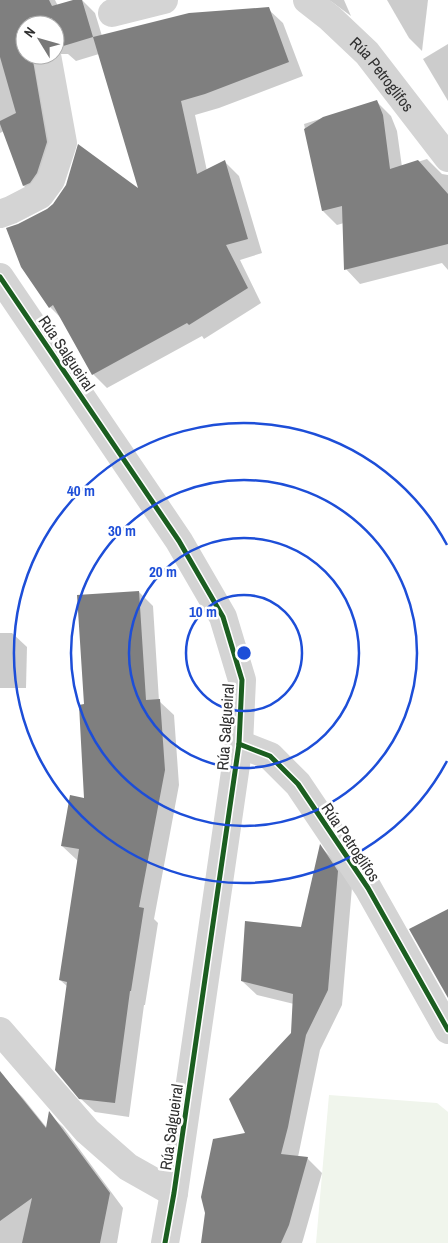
<svg xmlns="http://www.w3.org/2000/svg" width="448" height="1243" font-family="'Archivo Narrow',sans-serif">
<style>
.green{fill:#f0f5ec}
.shadow{fill:#0003;fill-rule:evenodd}
.building{fill:#7f7f7f}
.lines{fill:none;stroke-linecap:round;stroke-linejoin:round}
.minor{stroke:#d4d4d4;stroke-width:28}
.cycleway-casing{stroke:#fff;stroke-width:8}
.cycleway{stroke:#1b5e20;stroke-width:5}
.ring{fill:none;stroke:#1d4ed8;stroke-width:2.5}
.labels{text-anchor:middle;stroke-width:5;stroke-linejoin:round;paint-order:stroke}
.street-label{font-size:16px;fill:#2f2f2f;stroke:#fff}
.centre{fill:#1d4ed8;stroke:#fff;stroke-width:2.5}
.ring-label{font-size:15px;text-anchor:middle;font-weight:bold;fill:#1d4ed8;stroke:#fff;stroke-width:5;stroke-linejoin:round;paint-order:stroke}
</style>
<rect width="100%" height="100%" fill="#fff"/>
<path class="green" d="M329,1095L437,1103L448,1112V1243H316Z"/>
<g class="shadow">
<path d="M11,0H55L58,6L77,0H82L95,13L102,36L268,9L283,23L303,76L219,108L195,115L207,171L225,162L239,176L262,253L240,260L261,303L204,339L202,336L107,388L93,374L64,321L50,307L140,192L99,54L76,61L68,54H59L61,157L38,200L24,186L4,131L0,133V5ZM25,25H55V55H25Z"/>
<path d="M328,0H344L351,16L332,2Z"/>
<path d="M387,0H428L422,51L409,38Z"/>
<path d="M448,44V101L423,59Z"/>
<path d="M376,101L391,116L397,131L402,167L427,159L442,174L448,175V270L442,263L360,284L346,269L344,223L337,225L323,211L304,124Z"/>
<path d="M139,592L153,606L159,701L174,715L179,785L154,919L158,923L145,1005H144L129,1117L95,1112L80,1098L68,987L60,980L78,861L77,860L62,846L86,799L85,706Z"/>
<path d="M0,633H12L27,647L26,688H0Z"/>
<path d="M321,847L334,860L352,887L342,1005L320,1050L298,1157L307,1158L322,1173L303,1240L302,1243H202L247,1134L292,1033L294,1004L257,995L242,981L302,928Z"/>
<path d="M9,1083L23,1098L47,1128L49,1114L63,1127L123,1208L117,1243H0V1090Z"/>
</g>
<g class="building">
<path d="M0,0H49L52,6L73,0H82L93,37L60,47L55,42V25H25V55H32L47,142L37,173L30,183L23,186L0,124V121L16,113L0,57Z"/>
<path d="M269,7L289,62L205,94L181,101L197,174L225,160L248,239L226,245L248,288L189,325L187,323L92,375L53,305L49,308L21,267L6,228L18,224L47,209L53,204L66,185L78,144L138,188L93,37L189,13Z"/>
<path d="M377,100L383,115L390,169L418,160L448,194V244L344,270L342,206L322,211L304,129L323,117Z"/>
<path d="M139,591L146,700L160,699L165,770L139,907L144,908L131,991H130L115,1103L79,1099L55,1070L67,982L59,980L79,849L61,846L70,795L84,798L79,705L84,704L77,595Z"/>
<path d="M320,844L338,871L328,990L306,1035L288,1127L281,1154L308,1157L289,1225L281,1243H201L205,1213L201,1197L213,1139L245,1133L229,1099L291,1033L293,994L241,981L245,921L301,927Z"/>
<path d="M448,909V998L409,929Z"/>
<path d="M0,1071L46,1128L49,1111L110,1193L100,1243H22L32,1198L0,1221Z"/>
</g>
<g class="lines">
<g class="minor">
<path id="s1" d="M307,0L330,18L367,53L448,158"/>
<path d="M112,13L164,0"/>
<path d="M0,214L11,210L40,195L51,180L63,143L47,55"/>
<path d="M0,277L179,541L223,617L242,680L239,744L174,1193L165,1243"/>
<path d="M239,744L270,756L298,784L368,888L448,1030"/>
<path d="M0,1031L87,1131L128,1167L174,1193"/>
</g>
<g class="cycleway-casing">
<g id="cycleway">
<path d="M0,277L179,541L223,617L242,680L239,744L174,1193L165,1243"/>
<path d="M239,744L270,756L298,784L368,888L448,1030"/>
</g>
</g>
<use href="#cycleway" class="cycleway"/>
</g>
<g class="ring">
<circle cx="244" cy="653" r="58"/>
<circle cx="244" cy="653" r="115"/>
<circle cx="244" cy="653" r="173"/>
<path d="M447 761A230 230 0 1 1 447 545"/>
</g>
<g class="labels">
<g class="street-label">
<text dy="6" stroke="none"><textPath href="#s1" startOffset="106">Rúa Petroglifos</textPath></text>
<text transform="translate(67 353) rotate(56)" y="6">Rúa Salgueiral</text>
<text transform="translate(225 727) rotate(-86)" y="6">Rúa Salgueiral</text>
<text transform="translate(351 842) rotate(56)" y="6">Rúa Petroglifos</text>
<text transform="translate(171 1127) rotate(-82)" y="6">Rúa Salgueiral</text>
</g>
</g>
<circle cx="244" cy="653" r="8" class="centre"/>
<g class="ring-label">
<text x="81" y="496">40 m</text>
<text x="122" y="536">30 m</text>
<text x="163" y="577">20 m</text>
<text x="203" y="617">10 m</text>
</g>
<g transform="translate(40 40) rotate(307)"><circle r="24" fill="#ffffff" stroke="#acacac"/>
<path d="M0-4L9 19L0 12L-9 19Z" fill="#787878"/>
<text y="-8" font-size="14" font-weight="bold" text-anchor="middle" fill="#2f2f2f">N</text>
</g>
</svg>
